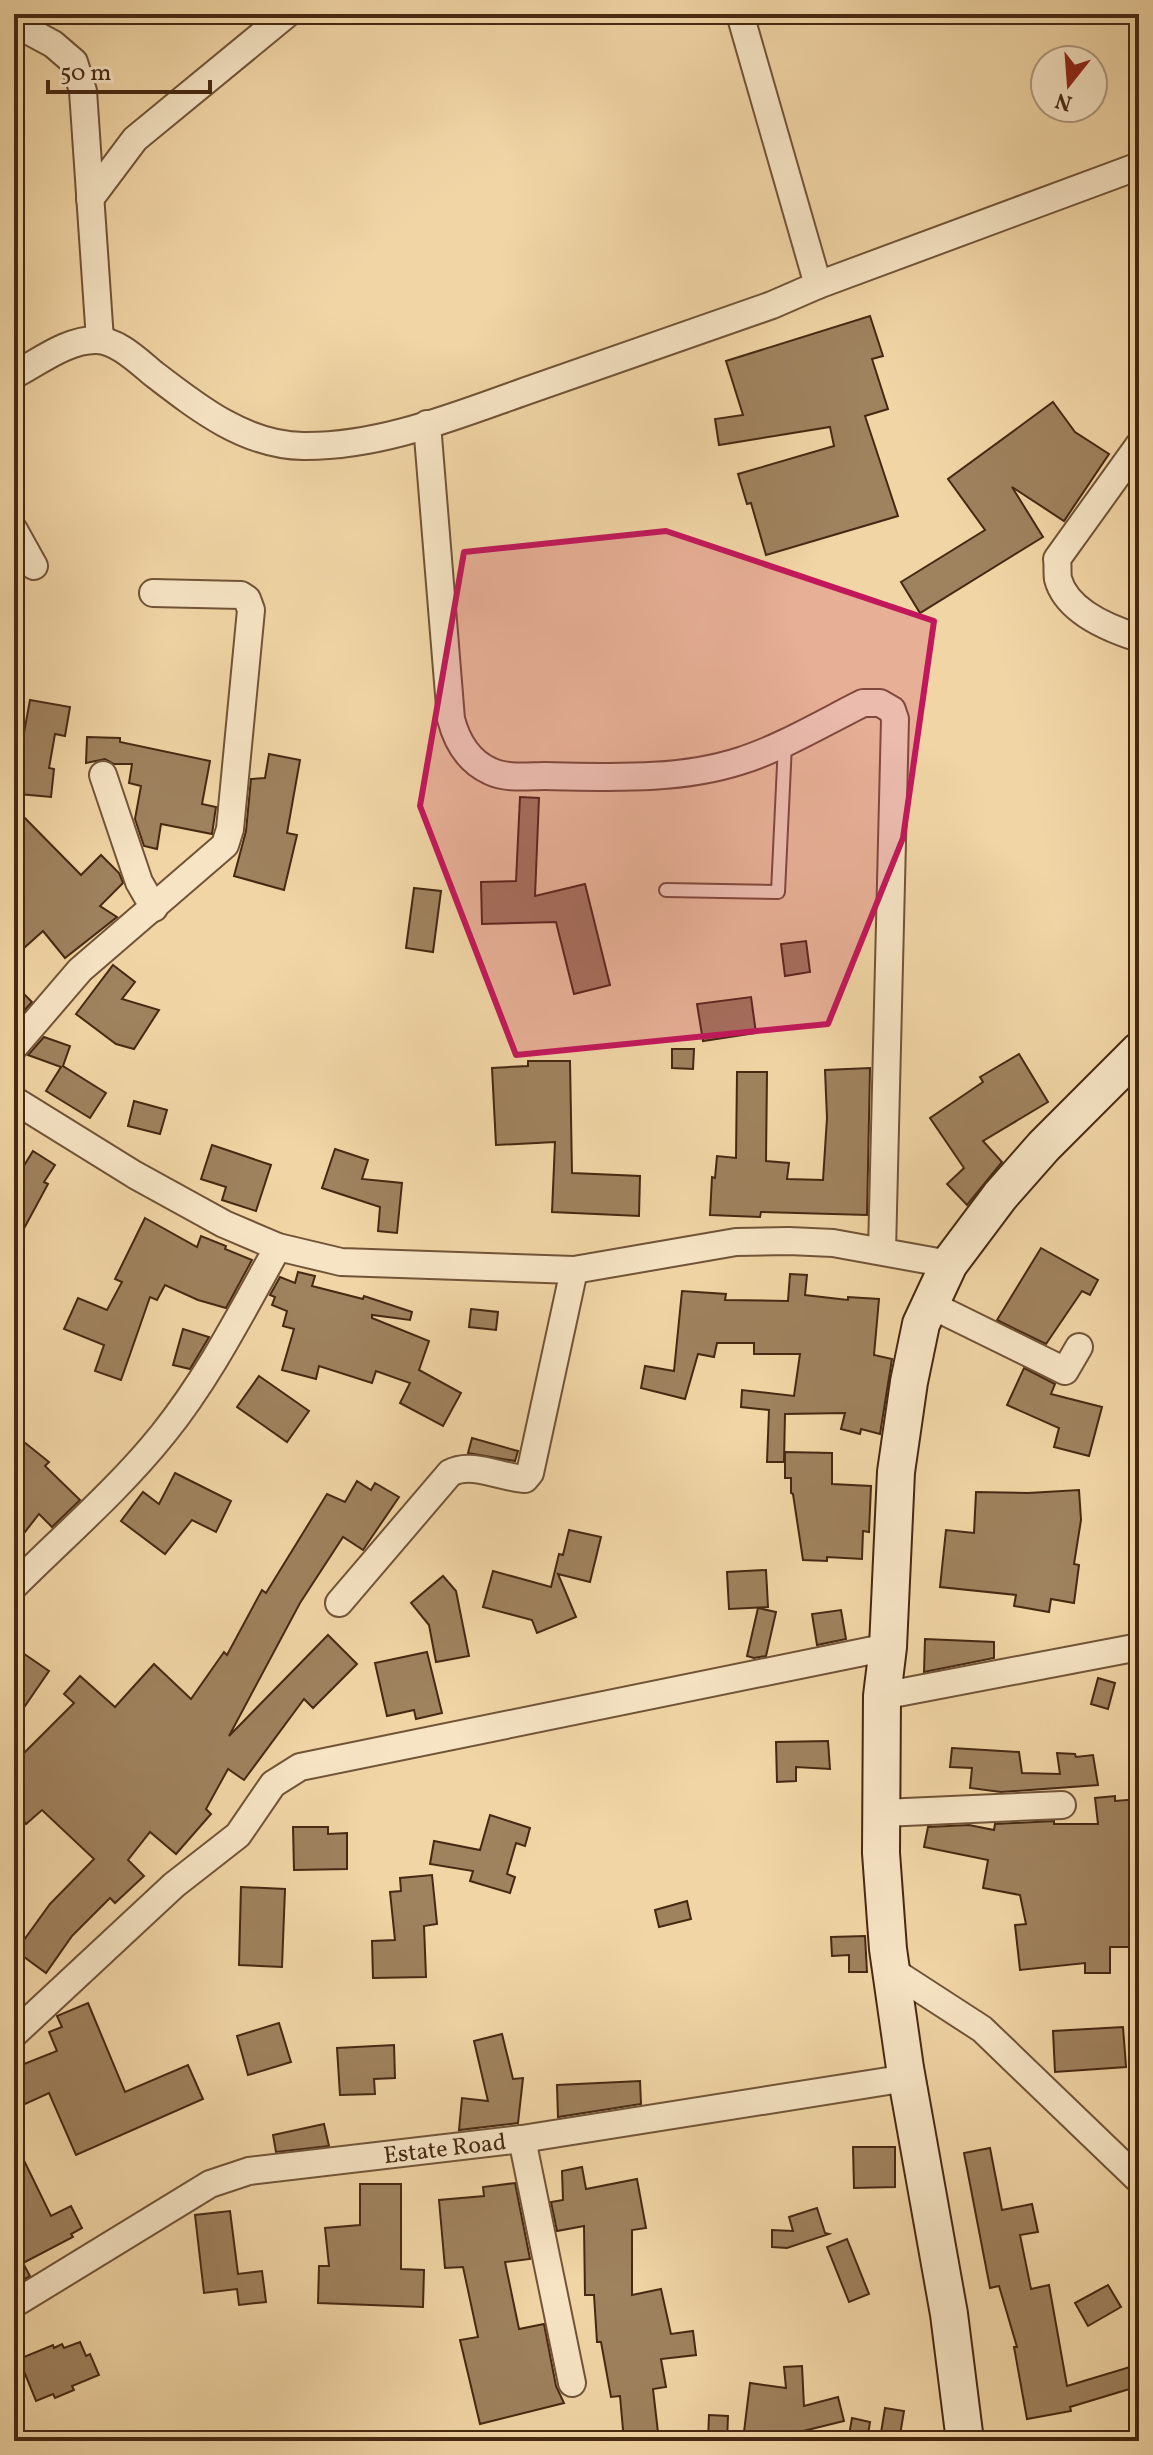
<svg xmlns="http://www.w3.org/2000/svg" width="1153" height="2455" font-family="Vollkorn,serif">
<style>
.building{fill:#9f825e;stroke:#462912;stroke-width:2}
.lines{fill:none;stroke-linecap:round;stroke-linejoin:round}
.lane-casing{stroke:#715437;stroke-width:16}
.street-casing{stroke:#715437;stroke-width:30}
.secondary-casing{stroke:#462912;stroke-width:40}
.lane{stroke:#f6e4c4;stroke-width:12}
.street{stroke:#f6e4c4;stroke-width:26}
.secondary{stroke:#f6e4c4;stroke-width:36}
.marked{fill:#c2185b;fill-opacity:0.2;stroke:#c2185b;stroke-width:6;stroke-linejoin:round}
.labels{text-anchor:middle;stroke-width:7;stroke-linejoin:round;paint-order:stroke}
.street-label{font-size:24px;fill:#462912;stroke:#f6e4c4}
</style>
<rect width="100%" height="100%" fill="#f1d5a5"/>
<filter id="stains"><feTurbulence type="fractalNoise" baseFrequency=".0025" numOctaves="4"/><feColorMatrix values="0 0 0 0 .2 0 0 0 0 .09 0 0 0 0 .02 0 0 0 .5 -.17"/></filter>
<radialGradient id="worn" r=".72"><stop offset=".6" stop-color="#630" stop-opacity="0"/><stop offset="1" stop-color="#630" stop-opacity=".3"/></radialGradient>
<g class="building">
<path d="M870,316L883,356L872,359L888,409L865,416L898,516L766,555L751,503L747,504L738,474L834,446L830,427L719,445L715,419L743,415L726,361Z"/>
<path d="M1053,402L1075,432L1109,454L1064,521L1012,487L1043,537L920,613L901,582L985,530L948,479Z"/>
<path d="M30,700L70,707L65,736L55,734L49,768L54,769L51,797L19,794L22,760H19Z"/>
<path d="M87,737L120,738V742L210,761L202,804L216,807L212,834L161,824L157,849L144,846L135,819L141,786L129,783L132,764H114L105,759L86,763Z"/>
<path d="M269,754L300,760L287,833L297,835L284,890L234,876L246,831L251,779L265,778Z"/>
<path d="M520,797L539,798L535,896L585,884L610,985L574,994L556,922L482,924L481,882L516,881Z"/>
<path d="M14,807L81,875L101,855L119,873L123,883L100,906L117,917L65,958L43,931L14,957Z"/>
<path d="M414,888L441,891L433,952L406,948Z"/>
<path d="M806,941L810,972L785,976L781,944Z"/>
<path d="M113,965L135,982L122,999L159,1010L134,1049L116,1044L76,1014Z"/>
<path d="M14,984L32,1002L14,1022Z"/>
<path d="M751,997L756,1033L703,1041L697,1004Z"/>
<path d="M44,1037L70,1046L63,1066L106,1093L90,1118L46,1091L61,1067L28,1055Z"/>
<path d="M672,1049H694L693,1069L672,1068Z"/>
<path d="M1019,1054L1048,1102L983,1141L1002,1162L967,1205L947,1184L964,1168L930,1118L983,1082L980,1077Z"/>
<path d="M528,1061H570L572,1173L640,1176L639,1216L552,1212L555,1142L496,1145L492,1068L528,1066Z"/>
<path d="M870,1068L867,1215L761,1212L760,1217L710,1215L712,1177L715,1178L717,1156L736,1158L737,1072H767L766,1161L789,1163L787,1179L823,1180L827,1118L825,1070Z"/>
<path d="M134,1101L167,1110L160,1134L128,1126Z"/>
<path d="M212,1145L271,1165L256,1211L222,1200L226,1187L201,1179Z"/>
<path d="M335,1149L368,1160L362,1179L402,1183L397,1233L378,1231L380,1207L322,1188Z"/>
<path d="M33,1151L55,1165L44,1182L48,1184L14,1247V1159L25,1164Z"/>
<path d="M145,1218L197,1247L201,1236L226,1246L225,1249L252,1260L226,1308L198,1300L165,1285L157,1300L150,1297L121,1380L95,1371L104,1345L64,1329L78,1298L107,1310L122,1282L115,1279Z"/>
<path d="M1041,1248L1098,1280L1090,1295L1082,1291L1046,1344L997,1320Z"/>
<path d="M298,1272L315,1276L312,1286L363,1299L364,1296L412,1312L410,1320L372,1315V1318L429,1341L419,1370L461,1393L443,1426L400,1403L410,1383L376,1371L372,1383L319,1366L316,1379L282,1370L294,1329L283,1326L287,1311L272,1305L275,1297L270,1295L280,1277L295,1283Z"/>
<path d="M790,1274L807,1275L805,1295L848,1300V1297L879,1299L874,1355L892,1359L880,1434L861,1429L860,1434L841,1429L845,1413L785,1414L784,1462H767L769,1410L741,1407L742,1390L794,1396L800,1354H754V1343H717L714,1357L698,1354L685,1399L641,1388L645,1366L674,1371L682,1291L726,1294L725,1300L788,1301Z"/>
<path d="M471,1309L498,1312L496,1330L469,1327Z"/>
<path d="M183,1329L209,1337L190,1369L173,1365Z"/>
<path d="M1024,1368L1055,1384L1051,1394L1102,1407L1089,1456L1054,1447L1059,1428L1007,1405Z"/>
<path d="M259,1376L309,1411L287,1442L237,1407Z"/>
<path d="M14,1434L49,1462L45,1466L80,1500L52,1527L39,1514L14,1546Z"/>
<path d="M472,1438L518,1451L515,1461L468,1453Z"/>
<path d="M785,1452L832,1453V1484L871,1486L869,1532L863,1531L862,1559L827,1557V1561L803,1560L793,1494L791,1493V1478H785Z"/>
<path d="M175,1473L231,1501L216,1532L192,1520L165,1554L121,1521L143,1492L159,1504Z"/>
<path d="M357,1481L371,1490L375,1483L399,1497L363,1550L343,1537L300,1603L229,1736L328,1635L357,1664L313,1708L304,1699L244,1780L228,1769L206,1809L211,1814L176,1854L150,1832L128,1860L144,1876L115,1903L110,1898L72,1936L46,1973L16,1951L50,1904L94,1859L42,1810L26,1824L14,1810V1763L74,1703L64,1694L80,1676L115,1707L154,1664L191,1699L224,1652L227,1655L262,1590L266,1593L327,1494L345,1502Z"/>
<path d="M1079,1490L1081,1520L1074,1564L1079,1565L1074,1603L1051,1599L1049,1612L1014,1606L1016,1595L940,1587L946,1530L974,1533L976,1492L1028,1493Z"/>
<path d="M569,1530L601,1537L590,1582L558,1574L576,1617L537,1633L532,1620L483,1607L493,1571L551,1587L559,1554L563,1555Z"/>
<path d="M766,1570L768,1607L729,1609L727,1572Z"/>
<path d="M443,1576L456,1591L469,1656L436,1662L429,1625L411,1603Z"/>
<path d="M758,1608L776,1612L766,1656L754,1658L747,1656Z"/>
<path d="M841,1610L846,1639L817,1645L812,1614Z"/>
<path d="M925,1639L994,1642V1658L924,1672Z"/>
<path d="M20,1651L49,1671L14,1722V1660Z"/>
<path d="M427,1652L442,1713L416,1719L414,1710L387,1716L375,1663Z"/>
<path d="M1098,1678L1115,1683L1108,1709L1091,1704Z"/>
<path d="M828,1741L830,1769L796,1767V1781L777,1782L776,1742Z"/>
<path d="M952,1748L1019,1752L1022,1773L1060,1774L1057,1753L1075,1754L1076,1757L1093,1755L1098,1785L1001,1792L970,1788L972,1768L950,1767Z"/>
<path d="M1115,1796V1801L1139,1799V1947H1110V1973H1085V1963L1020,1970L1015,1925L1026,1924L1020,1895L983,1888L988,1860L924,1847L928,1827L969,1825L994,1830L995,1824L1054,1821V1824H1098L1095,1798Z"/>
<path d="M490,1815L530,1828L525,1846L516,1843L507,1874L515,1877L510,1893L470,1881L473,1871L430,1864L434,1841L480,1850Z"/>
<path d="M293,1827H328V1834L347,1833V1869L294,1870Z"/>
<path d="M432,1875L437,1924L424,1926L426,1977L373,1978L372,1941L395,1940L390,1892L401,1891L400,1878Z"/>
<path d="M241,1887L285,1889L282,1967L239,1965Z"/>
<path d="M687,1901L691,1919L659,1927L655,1910Z"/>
<path d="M865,1936L867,1972H849V1955L832,1956L831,1937Z"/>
<path d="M88,2003L125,2092L188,2065L203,2099L76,2155L49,2093L14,2109V2068L57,2051L49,2032L62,2027L57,2016Z"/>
<path d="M279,2023L291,2062L248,2075L237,2036Z"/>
<path d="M1123,2027L1126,2067L1055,2072L1053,2031Z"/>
<path d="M502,2034L513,2079L523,2078L518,2123L459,2130L462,2098L488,2101L474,2041Z"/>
<path d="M394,2045L395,2078L374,2079L375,2094L340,2095L337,2048Z"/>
<path d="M640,2081L641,2104L558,2117L557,2085Z"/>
<path d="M324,2124L329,2146L276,2152L273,2135Z"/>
<path d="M14,2140L51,2216L71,2206L82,2228L71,2234L73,2237L23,2263L30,2276L14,2285Z"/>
<path d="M853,2147H895V2187L854,2188Z"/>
<path d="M990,2148L1002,2210L1032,2204L1038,2232L1020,2235L1031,2289L1049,2285L1067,2386L1130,2367L1136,2387L1070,2407L1071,2411L1027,2419L1014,2347H1017L999,2286L990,2288L964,2153Z"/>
<path d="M582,2167L586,2189L637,2179L646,2228L632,2230V2295L661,2289L671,2334L693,2331L696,2355L661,2359L666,2387L653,2389L659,2441H624L620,2396L611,2397L601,2342H597L594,2295H585L584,2226L557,2231L551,2202L563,2200L562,2171Z"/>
<path d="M515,2183L530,2259L505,2262L519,2329L544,2324L556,2386L564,2403L480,2424L460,2340L478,2337L463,2267L445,2268L439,2200L484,2196L483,2187Z"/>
<path d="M360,2184H401V2269L424,2270L423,2307L318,2303L319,2266H329L325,2228L360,2225Z"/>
<path d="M817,2208L825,2233L829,2234L787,2248L772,2247V2230L793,2231L789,2217Z"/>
<path d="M230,2211L238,2274L262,2271L266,2302L239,2305L237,2289L204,2293L195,2215Z"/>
<path d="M847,2239L869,2294L849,2302L827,2247Z"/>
<path d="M1108,2285L1121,2307L1088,2326L1075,2303Z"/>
<path d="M80,2342L86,2356L90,2354L99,2375L72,2386L74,2390L55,2398L53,2394L36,2401L19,2359L53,2345L54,2348L62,2344L64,2348Z"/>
<path d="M802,2366L804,2406L838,2397L844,2421L791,2434L744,2432L750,2383L786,2388L784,2367Z"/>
<path d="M885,2408L904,2411L899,2441L880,2439Z"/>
<path d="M709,2415L728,2416L727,2441H708Z"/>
<path d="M852,2418L870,2422L867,2441H848Z"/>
</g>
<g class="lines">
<g class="lane-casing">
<path id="lane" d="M666,890L778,892L785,744"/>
</g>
<g class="street-casing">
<g id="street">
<path d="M14,23L53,44L74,62L83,91L100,340"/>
<path d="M90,199L135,139L287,14"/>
<path d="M818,285L1139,166"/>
<path d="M14,375C39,362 68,339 97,340C118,341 138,361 154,374C198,408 245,445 303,446C380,447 455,416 526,391C608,363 690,334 772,305L818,285L740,14"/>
<path d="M427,424L451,719C457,742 468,761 490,771C506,779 528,776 545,776C609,777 678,781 740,761C779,749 825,722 863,703H880L892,710L895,719L882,1251"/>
<path d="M1139,445L1057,559C1058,565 1057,573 1058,579C1067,612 1110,629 1139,638"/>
<path d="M14,530L34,566"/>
<path d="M103,775L139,882L154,908"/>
<path d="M14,1047L80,970L225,845L230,829L251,610L247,599L241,595L153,593"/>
<path d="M14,1100L135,1175L224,1224L278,1247L341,1262L574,1270L736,1242L789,1241L833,1243L949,1264"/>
<path d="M929,1304L1065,1371L1079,1347"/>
<path d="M14,1586C64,1536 119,1489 163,1434C209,1377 242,1311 278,1247"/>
<path d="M339,1603L450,1473C472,1461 502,1478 525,1479L530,1473L574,1270"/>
<path d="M882,1696L1139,1647"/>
<path d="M883,1813L1062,1805"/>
<path d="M891,1970L982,2029L1139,2180"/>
<path d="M14,2034L174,1885L238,1835L273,1784L300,1767L888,1647"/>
<path d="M522,2139L572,2383"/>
<path id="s1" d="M14,2304L210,2184L249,2171L522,2139L907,2078"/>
</g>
</g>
<g class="secondary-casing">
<path id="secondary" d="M965,2441L949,2314L905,2068L888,1949L881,1853L882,1696L888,1647L896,1472L909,1382L921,1324L949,1264L1000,1196L1044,1146L1139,1051"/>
</g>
<use href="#lane" class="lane"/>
<use href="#street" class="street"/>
<use href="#secondary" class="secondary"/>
</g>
<path class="marked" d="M666,531L934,621L903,838L828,1024L516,1055L420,806L464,552Z"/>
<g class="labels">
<g class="street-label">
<text dy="8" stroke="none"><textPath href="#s1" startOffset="468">Estate Road</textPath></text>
</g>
</g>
<rect width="1153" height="2455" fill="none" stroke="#f1d5a5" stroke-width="48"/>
<rect x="16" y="16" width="1121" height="2423" fill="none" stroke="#462912" stroke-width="4"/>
<rect x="24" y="24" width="1105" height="2407" fill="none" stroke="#462912" stroke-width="2"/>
<g transform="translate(1069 84) rotate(197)"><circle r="38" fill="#f6e4c4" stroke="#b0997d" stroke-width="2"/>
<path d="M0-6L14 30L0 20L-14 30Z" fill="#8f2418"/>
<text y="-12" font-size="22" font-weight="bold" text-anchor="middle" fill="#462912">N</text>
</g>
<path d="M48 80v12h162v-12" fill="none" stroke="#462912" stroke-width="4"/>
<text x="60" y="80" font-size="24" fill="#462912" stroke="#f6e4c4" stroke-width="6" paint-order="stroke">50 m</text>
<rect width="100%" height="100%" filter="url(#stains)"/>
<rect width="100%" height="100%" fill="url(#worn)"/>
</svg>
